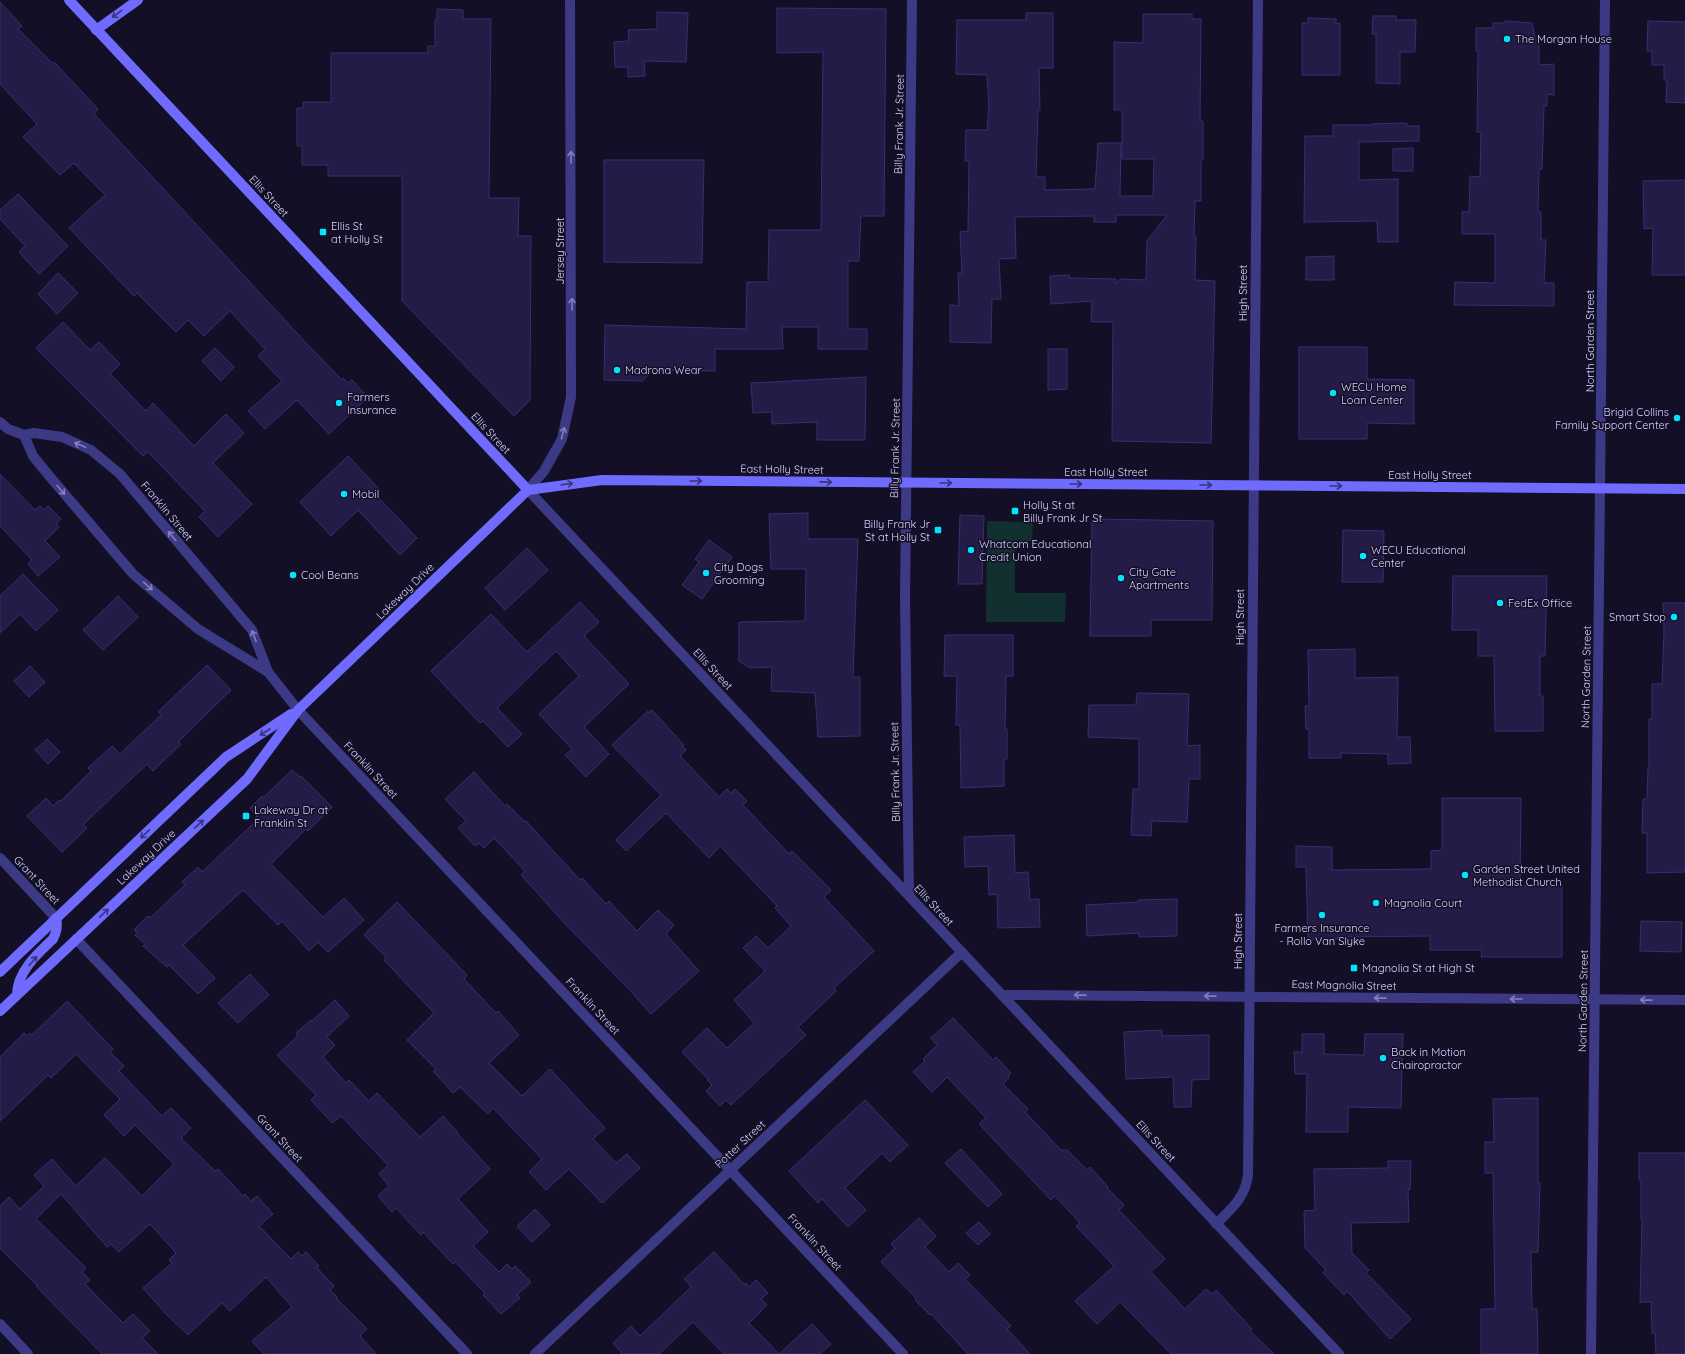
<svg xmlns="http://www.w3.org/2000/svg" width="1685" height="1354" font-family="Quicksand,sans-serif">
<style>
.green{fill:#12302f}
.building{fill:#241b47;stroke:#3b2d73}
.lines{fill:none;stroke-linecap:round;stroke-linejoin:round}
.minor{stroke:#3d3a85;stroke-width:10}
.tertiary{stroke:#3d3a85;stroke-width:10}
.secondary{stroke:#6f6bff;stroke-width:10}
.oneway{stroke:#38347d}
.oneway2{stroke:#837fbc}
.poi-dot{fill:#00e5ff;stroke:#130f26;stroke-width:1.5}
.labels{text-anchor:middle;stroke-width:3;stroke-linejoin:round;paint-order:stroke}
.poi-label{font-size:11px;fill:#d9d4ff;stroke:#130f26;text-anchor:start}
.street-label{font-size:11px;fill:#d9d4ff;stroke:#130f26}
</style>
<rect width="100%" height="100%" fill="#130f26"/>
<path class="green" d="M987,521L1033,522L1032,541H1015V593H1066L1065,622H986Z"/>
<g class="building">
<path d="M0,2L22,26L18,29L52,63L54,62L98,109L94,114L309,346L342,380L343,378L348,383L352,380L366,395L362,399L364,401L329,434L297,400L265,429L248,411L282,381L258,356L265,349L230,311L204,336L188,320L176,332L137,293L134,296L69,228L105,195L74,163L60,175L23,137L37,124L0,84Z"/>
<path d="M777,8L886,9L884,216H861L859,261H848V329H867V349H818V327H782L783,349H715V371L652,370L643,381L604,380L605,325L746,329L747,282H768L769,230H821L823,52L777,53Z"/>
<path d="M437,9L463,10V19H491L489,198H519L518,236H531L530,400L514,416L402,301V176H328V165H302V146H297V108H303V102H331V53H428V46H435V20H437Z"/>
<path d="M657,12L688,13L686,62L644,61L645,76L628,77V67H615L614,42L629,41L628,30L657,29Z"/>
<path d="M1026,13H1053V68H1039L1040,110H1038L1036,177H1045V190L1095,189L1098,143H1121L1120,196H1153L1154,159H1122V110H1114V42L1143,43V14H1192V19H1201L1200,121H1203V160H1201V201H1195L1194,236H1196L1195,280L1215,281L1211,443L1112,441L1113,322H1091L1092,301L1051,304L1050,276L1069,275L1070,278L1116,279V284L1120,279L1146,280L1147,241L1167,215H1116V222H1094V216L1015,217L1016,258L999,259L1001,299H992L991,343L950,342V305L959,306L958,273H962L960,232L968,231L969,161H965L966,130H987L989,106L987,75L956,74L957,20H1026Z"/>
<path d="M1373,16H1396V20H1416L1415,52H1400V84L1376,83V34H1372Z"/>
<path d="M1308,18L1336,19V24L1340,23V75H1302V23H1308Z"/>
<path d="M1505,21L1532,23L1535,38H1539V65L1554,64V95L1547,94V106H1544L1542,169H1539L1538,212H1541V240H1546L1544,283H1554V306L1454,305L1455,282L1495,283V234H1462V212H1469L1470,176L1480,177L1481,132H1477L1478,51H1476V28H1493V23H1505Z"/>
<path d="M1648,21L1685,22V103L1666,102L1667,80H1664V65H1652V51H1647Z"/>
<path d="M1407,123V126H1419V141L1359,142V180L1398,179V242H1378L1377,221L1304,222L1305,136H1333V125H1371V124Z"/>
<path d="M1413,148V171H1393V149Z"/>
<path d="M604,160H704L702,263L604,262Z"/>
<path d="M1685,180V275H1652L1653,228L1644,229L1643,181Z"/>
<path d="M18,194L68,246L39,274L19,252L25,246L0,219V210Z"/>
<path d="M1334,256V280H1306V257Z"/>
<path d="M58,273L78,293L57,314L38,294Z"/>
<path d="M63,322L90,350L99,342L120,364L110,374L146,411L153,403L194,446L226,414L244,433L213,463L252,504L218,537L199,517L205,511L148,452L143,456L36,348Z"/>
<path d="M1299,347H1367V379L1414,380V424L1367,423V439H1299Z"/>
<path d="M215,348L234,367L221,381L202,361Z"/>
<path d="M1048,349H1067V389L1048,390Z"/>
<path d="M866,377L865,440H817V422L772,424V412L753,413L751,383Z"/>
<path d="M348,456L379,489L374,493L417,538L400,555L358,510L331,536L300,502Z"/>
<path d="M0,474L35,510L40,506L44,510L48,506L61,519L56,524L59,527L45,541L60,557L38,576L28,564L32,560L0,526Z"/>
<path d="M808,513V539H858L853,677H860V736L818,737L815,693L771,691L772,667L750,668L739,661V622L805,621L806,569H771L769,514Z"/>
<path d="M960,515L984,516L982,584H958Z"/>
<path d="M1092,519L1213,521L1212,620H1151V636H1090Z"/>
<path d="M1343,530L1384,531L1383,582H1342Z"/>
<path d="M709,540L732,557L702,599L682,585L699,562L695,559Z"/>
<path d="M527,548L548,570L505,610L485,588Z"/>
<path d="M23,574L58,610L36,631L20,614L0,633V596Z"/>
<path d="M1453,576H1547L1545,656H1540V696H1543V731H1495L1494,656H1478V630H1452Z"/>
<path d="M118,596L138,617L103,650L83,630Z"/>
<path d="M580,602L599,622L584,636L629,684L584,727L609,754L586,777L565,755L572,749L539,714L579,676L556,651L497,708L522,734L508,747L483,721L480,723L431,671L491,614L527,652Z"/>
<path d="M1663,603H1685V872L1647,873V833H1642L1643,799H1647L1648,767H1649V719H1652V684H1662L1664,631Z"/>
<path d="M945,635H1013V676H1006L1005,729H1007V759H1004V786L961,788L960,725H956L957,676H944Z"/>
<path d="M1355,649V678L1398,677L1397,737H1410L1411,763L1388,764V754L1341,753V758H1309V729H1306L1305,706H1309L1308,650Z"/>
<path d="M207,665L231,690L178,742L181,744L153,771L147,764L114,795L83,825L87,828L62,852L27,816L46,798L53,806L59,800L61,801L91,771L88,768L112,746L120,754L161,715L158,712Z"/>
<path d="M30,666L45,682L29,697L14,681Z"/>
<path d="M1137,693L1189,694L1187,746L1200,745V779H1189L1187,822L1152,821L1151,836L1131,835L1133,789H1139V739L1088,737L1089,705H1136Z"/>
<path d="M652,710L684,745L682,746L686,750L680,756L684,760L719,797L727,789L731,793L735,789L747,801L743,805L789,854L792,851L831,890L824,897L874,951L834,988L836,991L798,1027L806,1035L731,1105L726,1100L720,1106L706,1091L712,1085L707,1080L708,1079L682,1052L707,1028L727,1048L754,1023L734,1000L765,971L743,948L756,936L768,948L791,926L775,908L777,906L720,846L709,858L666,813L626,851L616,840L661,795L612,745L648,711L649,713Z"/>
<path d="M47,739L60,752L48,764L35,750Z"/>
<path d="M292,770L300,777L301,776L332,807L308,831L306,829L271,864L323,917L344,898L364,920L328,952L318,942L309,951L282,921L278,925L243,890L183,945L215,978L198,994L169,965L167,967L143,946L145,944L135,935L137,933L134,930L148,916L150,918L185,885L182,882L198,867L202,872L256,821L254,819L257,816L250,808L262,796L263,798Z"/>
<path d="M474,772L505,806L507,804L525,822L526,821L580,880L582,878L606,904L609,901L637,931L658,910L674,925L666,934L699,971L651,1014L627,987L569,928L521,875L525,871L494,838L484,848L479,843L475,846L458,828L466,821L445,799Z"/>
<path d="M1442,798H1521L1520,886H1562V957H1481L1482,950H1430V936L1338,937V939L1308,940L1306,867H1296V846L1332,847V870L1431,869V851L1442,850Z"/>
<path d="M1014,835L1015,873L1028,872L1030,900L1039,899L1040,927L998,928L997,894L989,895L988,866L965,867L964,837Z"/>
<path d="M1177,899V936L1139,937V933L1087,936L1086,905L1138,902V900Z"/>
<path d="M397,902L467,975L464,979L496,1013L498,1011L519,1035L489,1063L522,1096L550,1069L605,1128L593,1139L616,1163L627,1154L640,1168L602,1203L569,1169L546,1190L529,1172L542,1159L493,1108L488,1114L460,1087L453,1093L433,1071L436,1069L407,1040L434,1013L384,960L386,957L364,935Z"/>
<path d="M1641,921L1682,922L1681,952L1640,951Z"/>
<path d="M250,974L269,995L238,1023L218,1003Z"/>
<path d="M335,1000L349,1016L327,1037L335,1045L323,1057L346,1083L349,1080L369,1101L377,1093L420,1137L443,1116L458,1133H457L490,1169L458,1199L488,1232L473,1246L499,1272L507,1264L512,1269L515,1266L531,1282L517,1295L520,1298L501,1314L483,1295L485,1293L455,1262L453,1264L423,1232L421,1235L396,1208L392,1212L378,1196L389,1186L379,1174L388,1165L341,1116L332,1123L311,1100L316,1095L277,1055L298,1036L296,1033L311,1020L312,1021Z"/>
<path d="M67,1001L113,1049L110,1052L124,1066L119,1071L162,1116L171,1108L191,1128L181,1138L215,1171L218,1169L243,1196L245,1194L251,1201L257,1196L273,1214L259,1226L291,1259L298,1252L302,1256L306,1252L319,1266L317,1268L334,1286L330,1290L337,1297L336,1298L367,1329L360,1336L376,1354H264L252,1341L292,1307L266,1277L230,1311L222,1303L188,1335L167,1315L143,1288L172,1263L169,1260L176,1253L150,1224L119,1252L111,1244L107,1247L61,1194L36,1219L86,1268L82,1272L90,1280L85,1284L123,1323L133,1314L150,1331L142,1338L158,1354H102L36,1286L37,1285L0,1248V1206L9,1197L20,1209L44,1186L34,1175L52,1159L76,1186L105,1158L142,1196L174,1164L135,1125L124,1136L104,1115L120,1099L76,1054L51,1078L48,1075L0,1121V1057L24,1033L27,1036L30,1033L32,1035Z"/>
<path d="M953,1018L991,1058L993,1060L996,1057L1011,1073L1008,1076L1009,1078L1003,1084L1028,1109L1025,1112L1061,1150H1067L1087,1170L1090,1167L1108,1187L1107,1188L1124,1205L1119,1210L1165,1259L1151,1272L1185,1309L1206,1289L1212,1294L1216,1290L1252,1329L1250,1331L1274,1354H1171L1120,1302L1097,1324L1075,1301L1114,1266L1076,1226L1080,1223L1055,1196L1051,1200L979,1124L986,1118L947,1077L932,1092L913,1072L925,1061L923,1059L937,1045L931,1038Z"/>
<path d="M1162,1030V1036L1209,1035V1079L1192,1080L1191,1107H1174L1173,1077L1126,1079L1124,1032Z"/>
<path d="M1302,1034H1324V1054L1364,1055L1365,1034H1403L1401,1108L1348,1107V1132H1306L1307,1074H1295L1294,1052H1302Z"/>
<path d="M1538,1098V1183H1540L1538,1252H1531L1532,1309H1537L1538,1354H1481V1309H1495L1493,1173H1485V1142H1494L1493,1099Z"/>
<path d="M865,1100L908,1145L890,1162L882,1153L845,1188L866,1210L848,1227L822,1199L818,1203L789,1171Z"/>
<path d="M961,1149L1002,1194L988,1207L945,1163Z"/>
<path d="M1639,1153H1685V1354H1656L1655,1333H1652L1651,1302H1640L1642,1219H1641V1180H1639Z"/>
<path d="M1388,1161H1411L1410,1190H1408L1409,1222L1351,1223L1352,1253L1369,1270L1366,1273L1411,1319L1390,1339L1347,1291L1344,1295L1323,1273L1326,1270L1305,1248L1304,1211L1315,1210L1314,1169L1388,1168Z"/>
<path d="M535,1209L550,1225L532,1242L517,1226Z"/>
<path d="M919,1218L936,1236L925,1247L949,1272L958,1263L970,1275L965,1279L1008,1323L1011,1326L1007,1329L1030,1354H968L931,1314L930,1315L915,1300L917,1299L881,1262L895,1248L891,1244Z"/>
<path d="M979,1222L990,1234L978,1245L966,1233Z"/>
<path d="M714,1252L745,1285L746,1283L749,1287L756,1280L768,1293L761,1299L767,1305L749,1323L779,1354H724L693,1322L659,1354H621L622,1353L613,1343L631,1326L640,1336L691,1287L684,1279Z"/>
<path d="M812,1324L831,1344L820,1354H779Z"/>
</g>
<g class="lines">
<g class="minor">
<path d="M0,422L8,429L24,435L34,433L62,437L91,450L120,474L252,630L268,672L298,710L903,1354"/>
<path d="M24,435L33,456L51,478L133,574L198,629L268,672"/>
<path d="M528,490L544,471L562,439L571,397L570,0"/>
<path d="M0,858L56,918"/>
<path d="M909,895L905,597L912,0"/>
<path d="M76,939L467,1354"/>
<path d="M1216,1224C1232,1208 1245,1198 1248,1175L1258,0"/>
<path d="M0,1324L28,1354"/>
<path d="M535,1354L962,952"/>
<path d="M1591,1354L1600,488"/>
</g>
<g class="tertiary">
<path d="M1600,488L1605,0"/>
<path d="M528,490L1339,1354"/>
<path d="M1002,995L1685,1000"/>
</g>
<g class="secondary">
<path d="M69,0L528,490"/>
<path d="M96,30L138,0"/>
<path d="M528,490L602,480L1685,489"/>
<path d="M0,972L226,757L291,714"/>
<path d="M17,995C17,972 37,954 53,939C57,932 58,926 56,918"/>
<path d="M0,1011L247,779L298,710L528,490"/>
</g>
</g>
<defs><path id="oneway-shaft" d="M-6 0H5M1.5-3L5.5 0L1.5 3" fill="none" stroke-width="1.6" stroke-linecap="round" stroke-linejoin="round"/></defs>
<g class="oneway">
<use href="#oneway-shaft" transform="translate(117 14) rotate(143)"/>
<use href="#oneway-shaft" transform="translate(696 481)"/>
<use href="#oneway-shaft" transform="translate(826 482) rotate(1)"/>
<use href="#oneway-shaft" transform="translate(946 483)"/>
<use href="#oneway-shaft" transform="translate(567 484) rotate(-7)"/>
<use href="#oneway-shaft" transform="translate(1076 484)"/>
<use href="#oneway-shaft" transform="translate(1206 485)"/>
<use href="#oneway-shaft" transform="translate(1336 486)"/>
<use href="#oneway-shaft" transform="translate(265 732) rotate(147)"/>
<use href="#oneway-shaft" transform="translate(199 824) rotate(-43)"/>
<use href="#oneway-shaft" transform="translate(145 834) rotate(137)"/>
<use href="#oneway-shaft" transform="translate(104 913) rotate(-43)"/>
<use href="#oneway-shaft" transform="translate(33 961) rotate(-49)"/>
</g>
<g class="oneway2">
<use href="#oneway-shaft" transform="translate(571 157) rotate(-90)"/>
<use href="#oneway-shaft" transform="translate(572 304) rotate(-90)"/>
<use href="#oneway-shaft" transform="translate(563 433) rotate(-75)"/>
<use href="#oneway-shaft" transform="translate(80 445) rotate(-157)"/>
<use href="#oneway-shaft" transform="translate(61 490) rotate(49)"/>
<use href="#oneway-shaft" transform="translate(172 536) rotate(-130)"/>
<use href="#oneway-shaft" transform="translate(148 586) rotate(41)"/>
<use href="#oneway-shaft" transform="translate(254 636) rotate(-111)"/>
<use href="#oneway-shaft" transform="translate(1080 995) rotate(-179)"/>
<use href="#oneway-shaft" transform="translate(1210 996) rotate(-179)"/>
<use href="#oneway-shaft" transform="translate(1380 998) rotate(-179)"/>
<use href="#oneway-shaft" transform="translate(1516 999) rotate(-180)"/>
<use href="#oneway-shaft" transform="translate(1646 1000) rotate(-179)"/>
</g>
<g class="poi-dot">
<circle cx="1507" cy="39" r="4"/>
<rect x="319" y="228" width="8" height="8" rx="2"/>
<circle cx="617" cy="370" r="4"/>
<circle cx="1333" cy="393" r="4"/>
<circle cx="339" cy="403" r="4"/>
<circle cx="1677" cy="418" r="4"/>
<circle cx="344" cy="494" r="4"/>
<rect x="1011" y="507" width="8" height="8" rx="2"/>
<rect x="934" y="526" width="8" height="8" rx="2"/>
<circle cx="971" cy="550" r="4"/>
<circle cx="1363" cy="556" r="4"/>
<circle cx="706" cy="573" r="4"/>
<circle cx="293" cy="575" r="4"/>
<circle cx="1121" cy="578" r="4"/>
<circle cx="1500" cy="603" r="4"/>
<circle cx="1674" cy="617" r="4"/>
<rect x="242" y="812" width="8" height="8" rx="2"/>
<circle cx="1465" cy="875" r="4"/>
<circle cx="1376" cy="903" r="4"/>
<circle cx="1322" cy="915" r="4"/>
<rect x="1350" y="964" width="8" height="8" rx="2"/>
<circle cx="1383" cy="1058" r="4"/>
</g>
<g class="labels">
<g class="poi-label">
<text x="1515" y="43">The Morgan House</text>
<text x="331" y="230">Ellis St<tspan x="331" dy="13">at Holly St</tspan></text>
<text x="625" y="374">Madrona Wear</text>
<text x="1341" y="391">WECU Home<tspan x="1341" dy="13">Loan Center</tspan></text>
<text x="347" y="401">Farmers<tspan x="347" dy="13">Insurance</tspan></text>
<text x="1669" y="416" text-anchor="end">Brigid Collins<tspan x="1669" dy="13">Family Support Center</tspan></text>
<text x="352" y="498">Mobil</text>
<text x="1023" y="509">Holly St at<tspan x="1023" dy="13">Billy Frank Jr St</tspan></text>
<text x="930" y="528" text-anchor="end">Billy Frank Jr<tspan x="930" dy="13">St at Holly St</tspan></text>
<text x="979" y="548">Whatcom Educational<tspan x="979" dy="13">Credit Union</tspan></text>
<text x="1371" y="554">WECU Educational<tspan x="1371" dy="13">Center</tspan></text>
<text x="714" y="571">City Dogs<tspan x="714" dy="13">Grooming</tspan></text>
<text x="1129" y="576">City Gate<tspan x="1129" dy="13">Apartments</tspan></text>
<text x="301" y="579">Cool Beans</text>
<text x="1508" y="607">FedEx Office</text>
<text x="1666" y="621" text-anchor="end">Smart Stop</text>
<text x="254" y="814">Lakeway Dr at<tspan x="254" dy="13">Franklin St</tspan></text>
<text x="1473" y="873">Garden Street United<tspan x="1473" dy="13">Methodist Church</tspan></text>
<text x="1384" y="907">Magnolia Court</text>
<text x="1322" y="932" text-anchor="middle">Farmers Insurance<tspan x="1322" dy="13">- Rollo Van Slyke</tspan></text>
<text x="1362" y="972">Magnolia St at High St</text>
<text x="1391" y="1056">Back in Motion<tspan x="1391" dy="13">Chairopractor</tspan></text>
</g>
<g class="street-label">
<text transform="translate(899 124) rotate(-89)" y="4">Billy Frank Jr. Street</text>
<text transform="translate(269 196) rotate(47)" y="4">Ellis Street</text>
<text transform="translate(560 251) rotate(-90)" y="4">Jersey Street</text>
<text transform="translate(1243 293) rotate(-90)" y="4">High Street</text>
<text transform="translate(1590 341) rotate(-90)" y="4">North Garden Street</text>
<text transform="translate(491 433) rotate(47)" y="4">Ellis Street</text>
<text transform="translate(895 448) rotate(-89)" y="4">Billy Frank Jr. Street</text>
<text transform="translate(782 469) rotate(1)" y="4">East Holly Street</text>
<text x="1106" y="476">East Holly Street</text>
<text x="1430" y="479">East Holly Street</text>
<text transform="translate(167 511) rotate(50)" y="4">Franklin Street</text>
<text transform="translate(405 591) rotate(-44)" y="4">Lakeway Drive</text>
<text transform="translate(1240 617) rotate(-90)" y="4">High Street</text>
<text transform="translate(713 669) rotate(47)" y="4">Ellis Street</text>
<text transform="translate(1586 677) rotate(-89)" y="4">North Garden Street</text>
<text transform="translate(371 770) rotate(47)" y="4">Franklin Street</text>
<text transform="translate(895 772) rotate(-91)" y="4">Billy Frank Jr. Street</text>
<text transform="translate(146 857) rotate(-43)" y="4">Lakeway Drive</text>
<text transform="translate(37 880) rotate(47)" y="4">Grant Street</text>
<text transform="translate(934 905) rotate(47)" y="4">Ellis Street</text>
<text transform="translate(1238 941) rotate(-90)" y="4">High Street</text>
<text transform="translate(1344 985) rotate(1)" y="4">East Magnolia Street</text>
<text transform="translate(1583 1001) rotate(-89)" y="4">North Garden Street</text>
<text transform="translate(593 1006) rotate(47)" y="4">Franklin Street</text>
<text transform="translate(280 1138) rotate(47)" y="4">Grant Street</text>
<text transform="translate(1156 1141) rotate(47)" y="4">Ellis Street</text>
<text transform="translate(740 1144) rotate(-43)" y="4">Potter Street</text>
<text transform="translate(815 1242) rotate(47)" y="4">Franklin Street</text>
</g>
</g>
</svg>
